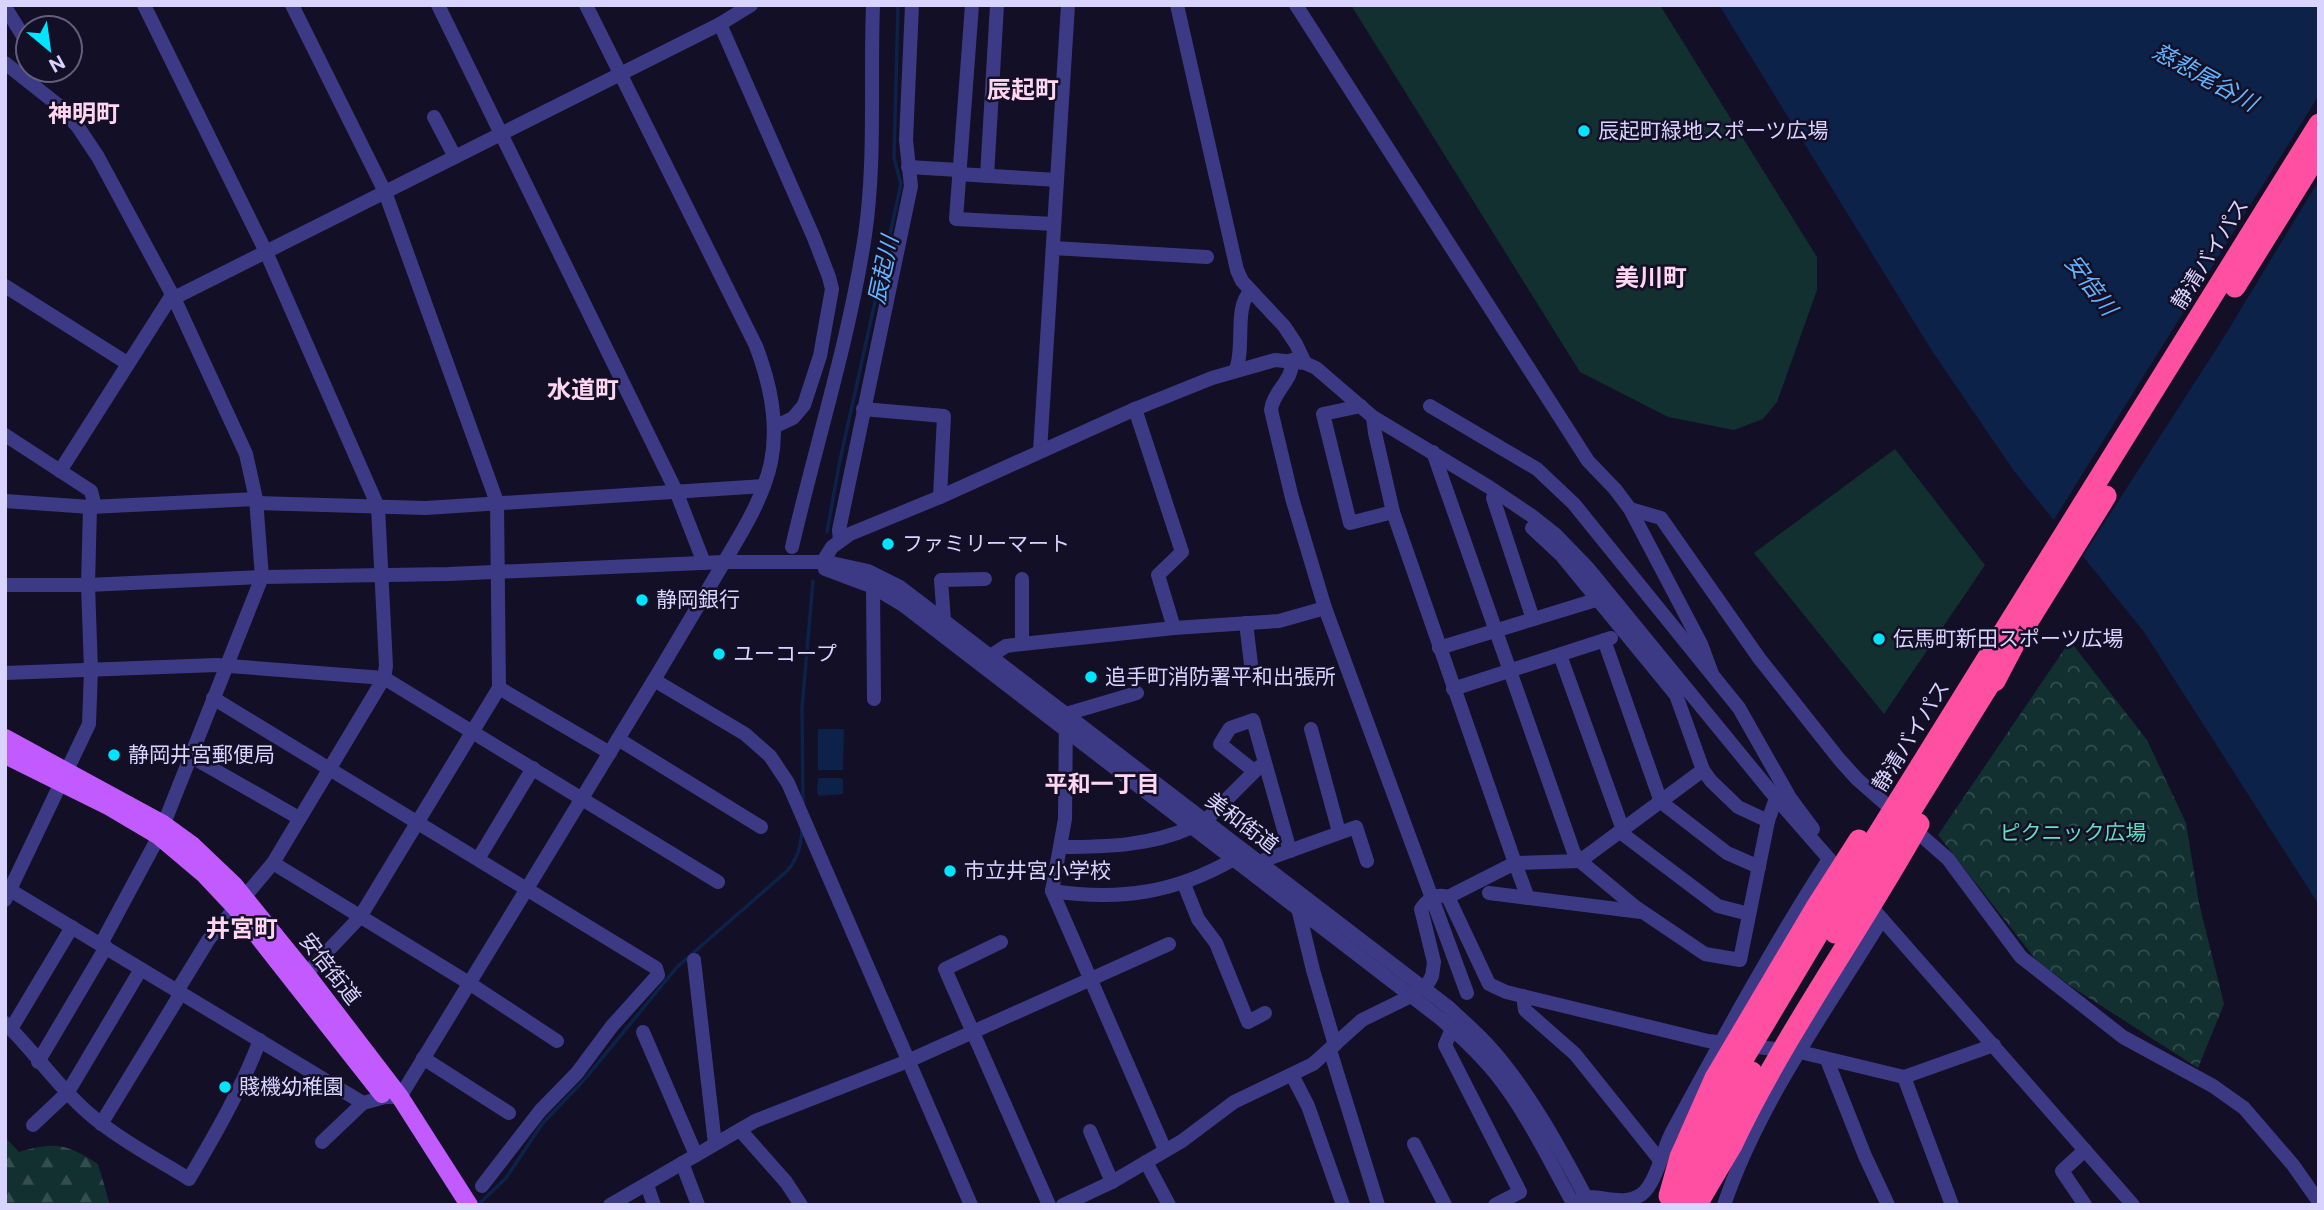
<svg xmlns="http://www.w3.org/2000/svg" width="2324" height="1210" font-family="'Public Sans','Noto Sans JP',sans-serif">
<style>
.forest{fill:url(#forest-firs)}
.park{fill:url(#park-crowns)}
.garden{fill:#12302f}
.water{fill:#0c2248}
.pier{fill:#130f26}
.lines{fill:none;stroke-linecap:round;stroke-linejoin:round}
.stream{stroke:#0c2248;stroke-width:3.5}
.minor{stroke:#3d3a85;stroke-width:14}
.major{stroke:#c25bff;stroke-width:18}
.highway{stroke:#ff4fa3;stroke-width:21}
.highway-bridge{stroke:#ff4fa3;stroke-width:21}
.poi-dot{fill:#00e5ff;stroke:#130f26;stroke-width:2.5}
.labels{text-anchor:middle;stroke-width:5;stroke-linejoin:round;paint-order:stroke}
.poi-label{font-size:21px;fill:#d9d4ff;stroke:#130f26;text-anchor:start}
.street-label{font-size:21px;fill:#d9d4ff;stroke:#130f26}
.park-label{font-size:21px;fill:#5fe0c0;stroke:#130f26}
.water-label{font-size:23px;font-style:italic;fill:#62b6ff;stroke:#130f26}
.neighbourhood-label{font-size:23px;font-weight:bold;fill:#ffd6f0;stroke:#130f26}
.quarter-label{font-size:24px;font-weight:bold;fill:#ffd6f0;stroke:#130f26}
</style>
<defs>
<pattern id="forest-firs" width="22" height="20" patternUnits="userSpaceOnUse" patternTransform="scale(1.75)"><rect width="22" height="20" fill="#12302f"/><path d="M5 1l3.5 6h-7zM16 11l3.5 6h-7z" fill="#344d4e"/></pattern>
<pattern id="park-crowns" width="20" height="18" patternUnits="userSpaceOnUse" patternTransform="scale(1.75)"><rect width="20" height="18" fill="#12302f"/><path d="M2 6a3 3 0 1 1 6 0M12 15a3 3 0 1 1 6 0" fill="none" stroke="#344d4e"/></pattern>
</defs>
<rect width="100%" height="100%" fill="#130f26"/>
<path class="forest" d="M5,1137L19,1152C55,1141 67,1144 98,1164L110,1205H5Z"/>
<path class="park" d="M2070,641L2147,740L2186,823L2199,903L2224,1004L2198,1068L2072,987L2037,961L1938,835Z"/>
<g class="garden">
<path d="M1351,5H1660L1817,257V290L1777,402L1763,419L1734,430L1668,417L1580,372Z"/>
<path d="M1895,449L1985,565L1884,714L1754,553Z"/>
</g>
<g class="water">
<path d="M1719,5H2319V905L2144,632L2014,471L1932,351Z"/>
<path d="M818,729H844L843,770H818Z"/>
<path d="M818,778H841L843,780V794L819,796L817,793Z"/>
</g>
<path class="pier" d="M2319,95V180L2224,337L2081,559L2052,523Z"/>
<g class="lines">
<g class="stream">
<path d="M827,532L839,465L901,184L894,158L898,5"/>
<path d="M803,804L802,708L813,581"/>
<path d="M479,1204L506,1178L542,1124L584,1080L677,967L787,871C798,858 801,846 802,829"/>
</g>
<g class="minor">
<path d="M144,5L266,252L378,507L386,666L384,678L273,863L209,939L177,991"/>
<path d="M292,5L385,192L497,502L499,688L360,917L306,974"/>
<path d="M438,5L676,491L704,563"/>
<path d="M586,5L756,346C770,383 779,422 771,462C763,500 740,535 720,569C698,606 676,643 654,680L745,734L770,756L788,783L971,1205"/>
<path d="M972,5L956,219L1054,224"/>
<path d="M1177,5L1237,270L1242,281L1284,326L1296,344L1305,363"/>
<path d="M1296,5L1588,461L1615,489L1630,509L1701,644L1712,674"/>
<path d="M5,7L28,44"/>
<path d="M720,24L814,238L829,277L832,289L820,356L804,405L793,418L774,427"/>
<path d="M5,63L58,105L78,127L98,157L174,298L246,454L256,499L262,577L159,836L101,944"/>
<path d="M434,117L455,157"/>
<path d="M908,167L959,170"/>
<path d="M958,174L1057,180"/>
<path d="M987,176L997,5"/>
<path d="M1053,248L1207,257"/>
<path d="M5,286L127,363"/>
<path d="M174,298L720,24L751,5"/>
<path d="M1292,360C1294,380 1273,391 1271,410L1292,498L1325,608L1467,993"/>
<path d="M1236,369C1245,347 1234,307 1250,292"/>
<path d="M1361,406L1323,414L1350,523L1393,512"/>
<path d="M1430,406L1537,469L1574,504L1739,708L1790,798L1813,829"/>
<path d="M863,409L944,416L940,497"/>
<path d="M1135,409L1182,552L1158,575L1174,628"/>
<path d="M1373,417L1375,433L1393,512L1515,863L1580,861L1703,770"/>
<path d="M5,435L91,491L95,507"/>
<path d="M1040,451L1068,5"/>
<path d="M1433,452L1574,853L1580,861L1634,906L1705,954L1740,960L1768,821L1776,798"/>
<path d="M60,471L172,295"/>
<path d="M1493,498L1533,619"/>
<path d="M5,501L90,507L256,499"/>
<path d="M256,503L426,508L764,486"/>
<path d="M1630,509L1661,518L1759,658L1839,759L1857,779L1948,859L2021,957L2123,1037L2213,1086L2244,1108L2293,1165L2319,1202"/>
<path d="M1532,528L1562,556L1676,695L1703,770L1711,781L1738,807L1768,821"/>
<path d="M840,540L839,530L911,186L906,140L912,5"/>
<path d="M792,547C816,443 849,341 865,235C876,159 870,81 873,5"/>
<path d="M822,563L832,547L850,534L940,497L1135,409L1212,378L1275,360L1305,363L1316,368L1373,417L1489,487L1532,516L1556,535L1587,567L1776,798L1844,876"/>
<path d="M825,569L873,587L903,605L1441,1019C1460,1036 1479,1053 1495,1073C1526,1111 1550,1162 1574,1205"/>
<path d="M1022,579V644"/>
<path d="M5,585H88L262,577L449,574L724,562H827L868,571L900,587L1447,1006C1460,1018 1474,1030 1487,1044C1527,1087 1562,1152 1590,1205"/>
<path d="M873,587L874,699"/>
<path d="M944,621L941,580L985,579"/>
<path d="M1246,623L1251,664"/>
<path d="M1604,640L1661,802L1727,853L1759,867"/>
<path d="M1439,648L1599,599"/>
<path d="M1560,655L1623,830"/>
<path d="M989,657L1006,646L1022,644L1174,628L1279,621L1325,608"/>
<path d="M5,673L216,665L384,678L718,882"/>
<path d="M499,688L610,753"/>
<path d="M1453,689L1611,638"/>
<path d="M1137,693L1066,714L1065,819L1052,891L1165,1150"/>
<path d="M213,698L656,968L658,975L612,1026L577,1073L540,1111L482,1186"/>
<path d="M1311,729L1339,832"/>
<path d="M618,739L761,827"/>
<path d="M190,756L299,818"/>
<path d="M1254,771L1220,744L1230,728L1253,720L1290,851"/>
<path d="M1205,821L1259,767"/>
<path d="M1620,832L1718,906L1749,914"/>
<path d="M1061,847C1106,847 1150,846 1192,827"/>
<path d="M478,859L533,768"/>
<path d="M1259,862L1356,827L1367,861"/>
<path d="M273,863L469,983L557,1041"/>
<path d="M1184,884L1198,919L1216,943L1248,1022L1265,1013"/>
<path d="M5,887L363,1103L385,1097H400L654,680"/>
<path d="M1052,891C1120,901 1175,893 1234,859"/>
<path d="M1489,893L1641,912"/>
<path d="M1448,897L1515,863L1528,898"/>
<path d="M5,900L89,724L91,670L88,585L90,507"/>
<path d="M1867,902L2133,1205"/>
<path d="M1298,908L1313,970L1335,1045"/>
<path d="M1001,942L945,969L1049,1205"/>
<path d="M694,960L715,1144"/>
<path d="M1523,996L1525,1010L1575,1054L1659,1159"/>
<path d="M5,1023C38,1055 64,1096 102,1124C129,1145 160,1161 189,1179C216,1133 241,1090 260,1040"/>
<path d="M11,1029L72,927"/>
<path d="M1452,1029L1445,1045L1520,1192L1495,1205"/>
<path d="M643,1032L696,1155"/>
<path d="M1330,1050L1378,1205"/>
<path d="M423,1058L509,1113"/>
<path d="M1827,1060L1865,1156L1888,1205"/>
<path d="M38,1062L106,947"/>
<path d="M1292,1075L1308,1106L1343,1205"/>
<path d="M1904,1077L1952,1205"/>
<path d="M101,1124L181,993"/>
<path d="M33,1125L68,1092L141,969"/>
<path d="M740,1130L786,1182L801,1205"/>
<path d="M1090,1131L1112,1182"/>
<path d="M322,1142L363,1103"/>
<path d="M1414,1144L1445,1205"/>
<path d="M2085,1150L2062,1171L2085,1205"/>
<path d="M1146,1162L1169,1205"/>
<path d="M682,1163L698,1205"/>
<path d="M647,1185L654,1205"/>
<path d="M1580,1200C1595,1191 1621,1209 1642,1194C1656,1183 1663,1149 1672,1132C1722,1040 1772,947 1829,859"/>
<path d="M610,1205L755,1121L908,1061L1169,944"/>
<path d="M1063,1205L1112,1182L1182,1141L1234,1102L1313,1064L1362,1020L1411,996L1427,985L1432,976L1434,962L1421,909C1428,899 1436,893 1448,897L1489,984L1506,992L1708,1041L1800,1052L1904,1077L1994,1045"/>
<path d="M1724,1205C1759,1102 1826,1011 1882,919"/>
</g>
<g class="major">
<path d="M5,738L163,824L192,845L234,885L306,974L400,1097L469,1205"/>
<path d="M5,755L110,807L159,836L204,874L235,907L382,1094"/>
</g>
<g class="highway">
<path d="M1669,1196L1680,1157L1715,1078"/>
<path d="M1699,1201L1732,1145"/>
</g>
<g class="highway-bridge">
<path d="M2235,287L2319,152"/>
<path d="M2029,620L2106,496"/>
<path d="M1995,681L2017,639"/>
<path d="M1835,933L1999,669"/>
<path d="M1715,1078L1815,909L1859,840"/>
<path d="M1732,1145C1785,1033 1859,932 1919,824"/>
<path d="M1673,1205L1713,1113L1730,1081L1870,847L2319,124"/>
<path d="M1690,1205L1720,1135L1752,1072"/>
</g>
</g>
<g class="poi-dot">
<circle cx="1584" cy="131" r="7"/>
<circle cx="888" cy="544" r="7"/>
<circle cx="642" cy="600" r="7"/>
<circle cx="1879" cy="639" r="7"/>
<circle cx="719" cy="654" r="7"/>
<circle cx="1091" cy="677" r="7"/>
<circle cx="114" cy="755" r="7"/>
<circle cx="950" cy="871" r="7"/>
<circle cx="225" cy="1087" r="7"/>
</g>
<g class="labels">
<g class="poi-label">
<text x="1598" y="138">辰起町緑地スポーツ広場</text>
<text x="902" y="551">ファミリーマート</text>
<text x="656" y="607">静岡銀行</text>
<text x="1893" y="646">伝馬町新田スポーツ広場</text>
<text x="733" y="661">ユーコープ</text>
<text x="1105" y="684">追手町消防署平和出張所</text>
<text x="128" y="762">静岡井宮郵便局</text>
<text x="964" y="878">市立井宮小学校</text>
<text x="239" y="1094">賤機幼稚園</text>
</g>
<g class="street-label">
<text transform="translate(2210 254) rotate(-58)" y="7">静清バイパス</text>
<text transform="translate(1911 736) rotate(-58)" y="7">静清バイパス</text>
<text transform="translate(1242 823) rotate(37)" y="7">美和街道</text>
<text transform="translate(330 969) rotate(52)" y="7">安倍街道</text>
</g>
<g class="park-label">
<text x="2073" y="840">ピクニック広場</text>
</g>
<g class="water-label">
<text transform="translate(2205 77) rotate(29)" y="8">慈悲尾谷川</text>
<text transform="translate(883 270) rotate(-78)" y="8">辰起川</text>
<text transform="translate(2091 285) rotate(53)" y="8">安倍川</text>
</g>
<g class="neighbourhood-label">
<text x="1102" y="792">平和一丁目</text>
</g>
<g class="quarter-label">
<text x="1023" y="98">辰起町</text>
<text x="84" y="122">神明町</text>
<text x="1651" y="286">美川町</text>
<text x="583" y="398">水道町</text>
<text x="242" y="937">井宮町</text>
</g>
</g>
<rect width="2324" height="1210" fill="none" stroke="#d9d4ff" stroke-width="14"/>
<g transform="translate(49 49) rotate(151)"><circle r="33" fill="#130f26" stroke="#625e7d" stroke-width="2"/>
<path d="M0-5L12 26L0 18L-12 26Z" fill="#00e5ff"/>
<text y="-10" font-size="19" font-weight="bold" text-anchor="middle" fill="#d9d4ff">N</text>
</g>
</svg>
